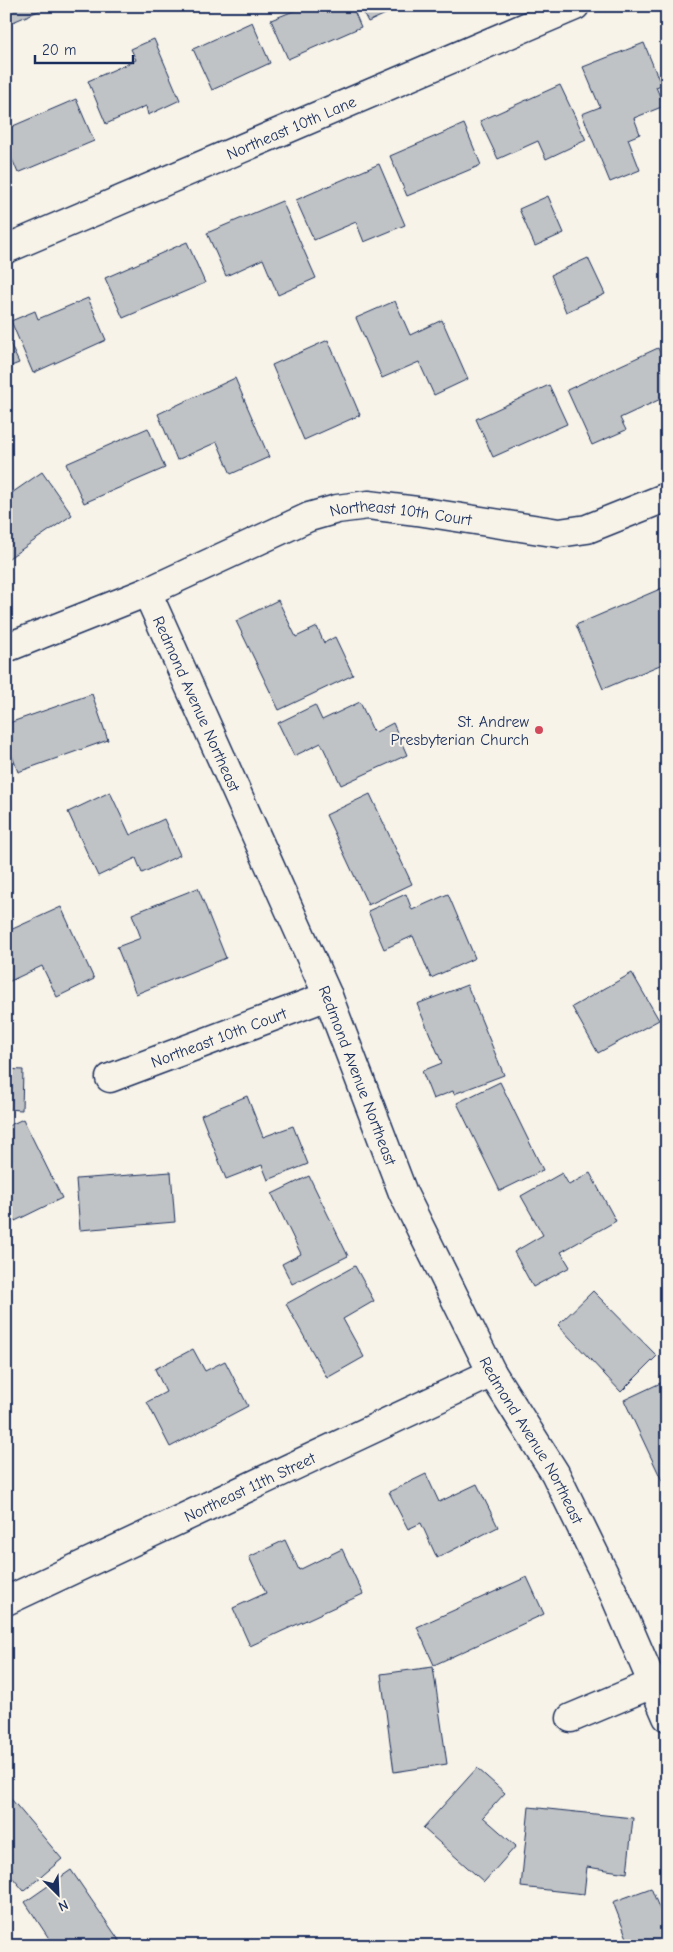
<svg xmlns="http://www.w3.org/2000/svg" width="673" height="1952" font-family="'Comic Neue',sans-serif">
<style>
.building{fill:#c0c3c5;stroke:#1b2f5e}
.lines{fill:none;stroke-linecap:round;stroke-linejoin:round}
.minor-casing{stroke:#1b2f5e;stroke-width:31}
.minor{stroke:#f7f3e8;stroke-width:28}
.poi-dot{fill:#d1495b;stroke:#f7f3e8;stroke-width:2}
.labels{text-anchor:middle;stroke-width:4;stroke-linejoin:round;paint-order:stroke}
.street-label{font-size:16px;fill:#1b2f5e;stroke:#f7f3e8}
.poi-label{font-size:16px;fill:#1b2f5e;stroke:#f7f3e8;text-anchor:end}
</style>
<rect width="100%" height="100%" fill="#f7f3e8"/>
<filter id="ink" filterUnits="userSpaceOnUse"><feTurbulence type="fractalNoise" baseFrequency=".02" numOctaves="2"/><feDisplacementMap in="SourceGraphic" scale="10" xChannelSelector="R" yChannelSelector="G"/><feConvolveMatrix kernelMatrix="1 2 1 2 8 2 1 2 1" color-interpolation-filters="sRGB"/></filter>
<g filter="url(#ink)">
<g class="building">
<path d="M6,6H50L6,25Z"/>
<path d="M294,6H352L361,27L288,59L271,20L296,10Z"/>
<path d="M360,6H403L368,22Z"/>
<path d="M252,22L270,63L212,90L193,49Z"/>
<path d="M154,39L180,100L148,115L146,106L106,124L88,81L136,60L131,49Z"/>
<path d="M644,43L661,85L656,87L664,106L634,118L640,134L628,139L640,170L610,182L582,114L600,107L583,67Z"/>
<path d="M560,85L586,140L546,159L538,141L498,159L480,121Z"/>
<path d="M76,99L94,141L18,173L6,145V129Z"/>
<path d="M464,124L481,165L407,196L390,156Z"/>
<path d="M379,164L405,225L364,242L356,222L314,240L296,200Z"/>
<path d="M548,196L564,233L535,246L519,209Z"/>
<path d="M282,201L316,278L278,295L263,259L226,276L207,233Z"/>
<path d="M187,242L205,283L123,318L105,278Z"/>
<path d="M588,258L605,294L566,312L551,275Z"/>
<path d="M88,298L106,340L33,373L11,321L35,311L38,319Z"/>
<path d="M395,301L410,335L442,320L468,379L434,395L419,362L382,378L356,318Z"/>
<path d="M6,335L19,363L6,368Z"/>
<path d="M328,340L360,415L304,440L272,365Z"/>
<path d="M658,348L667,369V396L620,418L626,430L592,445L567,390Z"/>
<path d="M235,378L269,457L231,474L217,442L177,460L158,414Z"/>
<path d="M549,385L567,424L493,457L476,419Z"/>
<path d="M148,428L165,468L84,503L66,464Z"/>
<path d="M42,472L72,515L6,560V497Z"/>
<path d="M667,586V662L603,689L576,625Z"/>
<path d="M278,600L296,637L317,627L324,643L335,637L353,675L279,710L236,621Z"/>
<path d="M92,694L108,740L18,772L6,739V724Z"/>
<path d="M360,702L374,733L393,723L407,755L341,785L321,743L294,756L278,723L315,705L322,720Z"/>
<path d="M110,792L130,835L164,819L180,855L142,873L136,858L98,876L68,812Z"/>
<path d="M370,794L412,884L368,905L326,815Z"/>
<path d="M198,888L226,958L136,994L117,947L141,938L132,914Z"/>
<path d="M406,894L412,910L448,894L475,958L431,978L413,936L384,949L368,911Z"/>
<path d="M61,907L94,979L57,997L42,966L6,983V932Z"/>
<path d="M632,973L659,1020L598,1053L572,1007Z"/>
<path d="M467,985L504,1075L454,1094L453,1091L433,1099L422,1071L442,1063L417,1004Z"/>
<path d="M6,1069L23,1070L22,1110L6,1109Z"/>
<path d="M500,1082L543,1170L500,1191L457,1103Z"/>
<path d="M247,1096L263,1137L293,1126L308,1164L268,1180L262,1165L226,1179L201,1115Z"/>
<path d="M23,1119L62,1198L15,1221L6,1203V1127Z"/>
<path d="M171,1172L175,1222L80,1230L76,1179Z"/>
<path d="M562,1173L569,1185L590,1173L616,1221L561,1252L570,1267L533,1287L514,1252L543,1235L521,1196Z"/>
<path d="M309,1176L348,1256L292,1284L282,1264L301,1254L272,1194Z"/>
<path d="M355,1266L374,1301L343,1319L364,1357L327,1378L286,1304Z"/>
<path d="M593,1291L657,1356L621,1392L558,1325Z"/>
<path d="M193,1349L205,1371L225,1361L248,1406L170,1447L147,1402L166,1392L155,1369Z"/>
<path d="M667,1380V1486L665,1487L624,1400Z"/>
<path d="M426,1474L439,1502L477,1484L498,1527L437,1558L421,1523L408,1529L389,1492Z"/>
<path d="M285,1540L299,1570L342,1549L363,1594L250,1646L233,1608L266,1593L249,1557Z"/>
<path d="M527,1577L544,1614L434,1665L417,1627Z"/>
<path d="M433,1667L447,1764L394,1772L381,1674Z"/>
<path d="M477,1768L505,1793L483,1817L516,1846L484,1882L423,1828Z"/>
<path d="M6,1793L62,1859L24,1891L6,1870Z"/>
<path d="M529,1807L633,1818L627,1873L587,1867L584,1894L521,1887Z"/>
<path d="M71,1870L123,1946H54L25,1902Z"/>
<path d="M651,1888L662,1915L667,1913V1946H613L612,1943L627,1938L613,1902Z"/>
</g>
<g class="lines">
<g class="minor-casing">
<g id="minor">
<path id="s1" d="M6,249L575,6"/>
<path id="s2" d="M147,592L309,517L337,509L368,505L417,511L559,533L587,529L667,497"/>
<path id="s3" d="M6,648L147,592L328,996L403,1193L492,1373L555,1473L615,1596L667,1717"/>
<path id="s4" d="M110,1078L328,996"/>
<path id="s5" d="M6,1601L492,1373"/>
<path d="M571,1718L652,1684"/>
</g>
</g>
<use href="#minor" class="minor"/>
</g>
</g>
<circle class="poi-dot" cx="539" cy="730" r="5"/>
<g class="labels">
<g class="street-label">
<text dy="6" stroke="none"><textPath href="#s1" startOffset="310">Northeast 10th Lane</textPath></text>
<text dy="6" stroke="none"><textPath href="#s2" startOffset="272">Northeast 10th Court</textPath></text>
<text dy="6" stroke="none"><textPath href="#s3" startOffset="274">Redmond Avenue Northeast</textPath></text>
<text dy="6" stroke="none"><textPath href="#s4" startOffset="116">Northeast 10th Court</textPath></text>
<text dy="6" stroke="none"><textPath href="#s3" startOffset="679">Redmond Avenue Northeast</textPath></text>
<text dy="6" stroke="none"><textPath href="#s3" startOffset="1084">Redmond Avenue Northeast</textPath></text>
<text dy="6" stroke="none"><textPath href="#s5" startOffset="269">Northeast 11th Street</textPath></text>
</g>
<g class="poi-label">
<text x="529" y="727">St. Andrew<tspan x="529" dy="18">Presbyterian Church</tspan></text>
</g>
</g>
<rect width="673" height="1952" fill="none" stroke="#f7f3e8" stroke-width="25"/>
<rect x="12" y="12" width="648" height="1927" fill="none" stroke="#1b2f5e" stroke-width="2" filter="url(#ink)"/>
<g transform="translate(58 1894) rotate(156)" stroke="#f7f3e8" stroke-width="4" paint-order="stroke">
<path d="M0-4L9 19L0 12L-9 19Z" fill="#1b2f5e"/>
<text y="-8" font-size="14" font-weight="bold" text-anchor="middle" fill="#1b2f5e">N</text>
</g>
<path d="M35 55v8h98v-8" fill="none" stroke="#1b2f5e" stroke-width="2.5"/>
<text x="42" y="55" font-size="15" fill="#1b2f5e" stroke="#f7f3e8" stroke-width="4" paint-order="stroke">20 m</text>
</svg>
